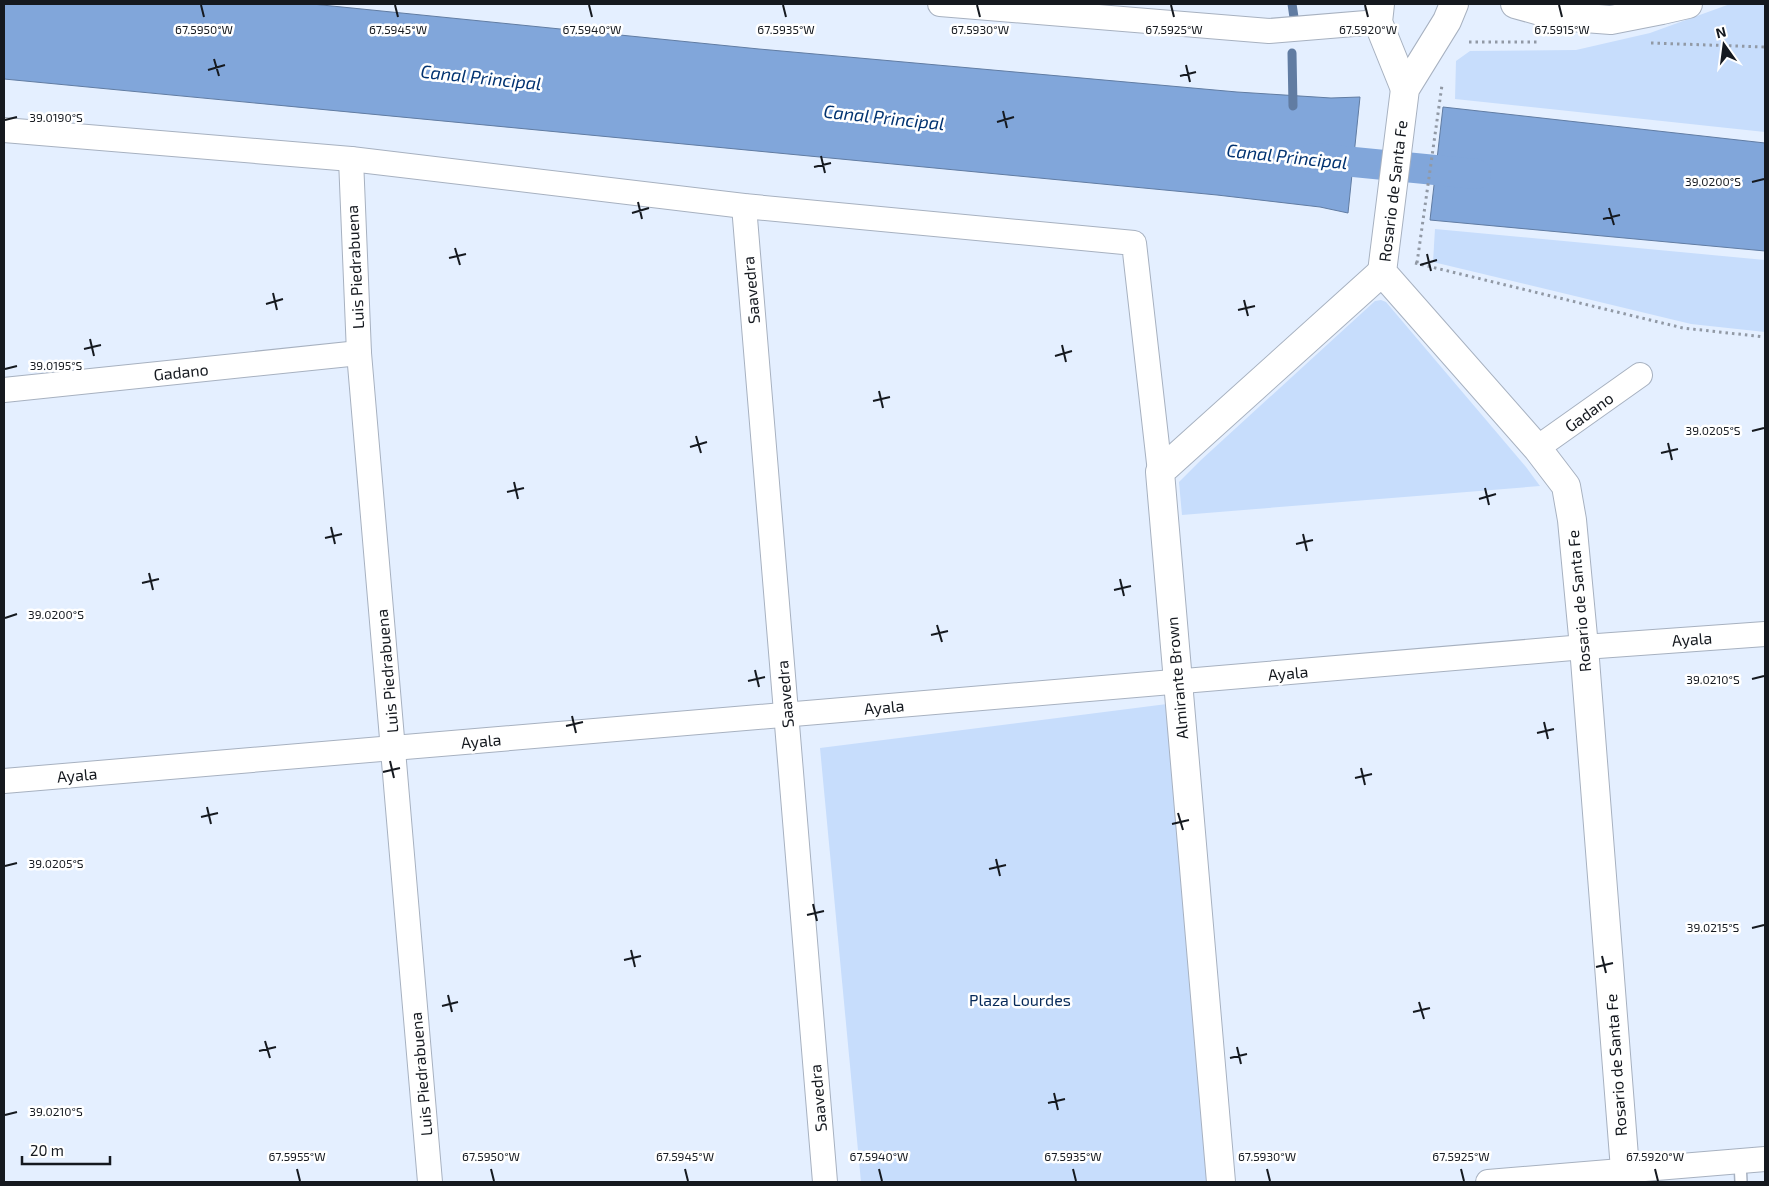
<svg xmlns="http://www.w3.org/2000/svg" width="1769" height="1186" font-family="'Exo 2',sans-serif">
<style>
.green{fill:#c7ddfc}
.water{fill:#81a6da;stroke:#617ca2}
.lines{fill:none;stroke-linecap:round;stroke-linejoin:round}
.stream{stroke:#617ca2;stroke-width:9}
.canal{stroke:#81a6da;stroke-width:30}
.service-casing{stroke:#a7b1c0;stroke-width:14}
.minor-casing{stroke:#a7b1c0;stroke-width:26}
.tertiary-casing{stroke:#a7b1c0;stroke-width:30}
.primary-casing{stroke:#a7b1c0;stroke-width:30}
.path{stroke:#9199a5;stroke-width:3;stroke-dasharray:2.5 4;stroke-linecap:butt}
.service{stroke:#fff;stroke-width:11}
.minor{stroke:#fff;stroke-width:24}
.tertiary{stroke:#fff;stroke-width:28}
.primary{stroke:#fff;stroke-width:28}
.ticks{fill:none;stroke:#15191f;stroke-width:2}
.labels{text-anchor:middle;stroke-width:5;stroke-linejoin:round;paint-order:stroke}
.street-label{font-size:16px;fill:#15191f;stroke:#fff}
.park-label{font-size:16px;fill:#072a59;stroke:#fff}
.water-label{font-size:18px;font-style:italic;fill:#023371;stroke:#fff}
.ticks-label{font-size:12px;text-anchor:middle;fill:#15191f;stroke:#fff;stroke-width:5;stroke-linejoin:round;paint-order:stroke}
</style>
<rect width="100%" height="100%" fill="#e4efff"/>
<g class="green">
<path d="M1730,4H1765V132L1455,99L1456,61L1470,51L1576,50L1650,33Z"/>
<path d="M1435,229L1765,260V332L1691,324L1433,262Z"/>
<path d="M1381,300L1386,302L1526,467L1540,486L1182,515L1179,482L1201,460L1375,301Z"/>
<path d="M1167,704L1215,1182H861L820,748Z"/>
</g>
<g class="water">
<path d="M4,4H312L759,49L1237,92L1331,98L1360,97L1348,213L1320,207L1217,195L4,79Z"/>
<path d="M1443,107L1765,143V251L1430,220Z"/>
</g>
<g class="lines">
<g class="stream">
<path d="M1292,4L1295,24"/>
<path d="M1292,53L1293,106"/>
</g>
<path class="canal" d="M1313,158L1476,174"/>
<g class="service-casing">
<path id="service" d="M1740,1161L1741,1182"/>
</g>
<g class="minor-casing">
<g id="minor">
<path d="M940,4L1269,31L1378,22"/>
<path d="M4,130L351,159L744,206L1134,243L1160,472"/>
<path d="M351,159L359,353L430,1182"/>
<path d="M744,206L825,1182"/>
<path d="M4,390L359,353"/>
<path d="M1537,448L1640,375"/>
<path d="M4,781L1584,647L1765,634"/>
<path d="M1488,1182L1765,1159"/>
</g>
</g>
<g class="tertiary-casing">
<g id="tertiary">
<path d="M1380,4L1378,22L1405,89"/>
<path d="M1454,4L1447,21L1405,89L1382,272L1537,448L1566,486L1572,520L1584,647L1626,1182"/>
<path d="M1221,1182L1160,472L1382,272"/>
</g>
</g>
<g class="primary-casing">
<path id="primary" d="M1515,4L1558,16L1611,20L1662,10L1688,4"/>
</g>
<g class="path">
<path d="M1469,42H1540"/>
<path d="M1651,43L1765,47"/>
<path d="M1415,263L1683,328L1765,337"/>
<path d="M1417,263L1442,85"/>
</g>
<use href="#service" class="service"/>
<use href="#minor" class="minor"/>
<use href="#tertiary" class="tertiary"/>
<use href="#primary" class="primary"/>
</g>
<path class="ticks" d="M201,5L204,17M395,5L398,17M589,5L592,17M783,5L786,17M977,5L980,17M1171,5L1174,17M1365,5L1368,17M1559,5L1562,17M214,59L219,76M1186,65L1190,82M208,70L225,65M1180,76L1196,72M1003,111L1007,128M5,120L17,117M997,122L1014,117M821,156L825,173M814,167L831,163M1752,182L1764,179M638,202L642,219M1609,208L1614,225M632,213L649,208M1603,219L1620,215M455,248L460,265M1427,254L1431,271M449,258L466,254M1420,265L1437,260M273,293L277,310M1244,300L1248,316M266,304L283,299M1238,310L1255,306M90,339L94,356M1062,345L1066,362M84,349L101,345M1055,356L1072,351M5,369L17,366M879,391L883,408M873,401L890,397M1752,431L1764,428M696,436L701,453M1668,443L1672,460M690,447L707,442M1661,453L1678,449M514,482L518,499M1485,488L1489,505M507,492L524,488M1479,499L1496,494M331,527L335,544M1303,534L1307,551M325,538L342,534M1296,544L1313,540M149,573L153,590M1120,579L1124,596M142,583L159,579M1114,590L1131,586M5,618L17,614M937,625L942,642M931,635L948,631M755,670L759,687M1752,679L1764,676M748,681L765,677M572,716L576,733M1544,722L1548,739M566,726L583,722M1537,733L1554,729M390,761L394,778M1361,768L1365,785M383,772L400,768M1355,778L1372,774M207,807L211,824M1178,813L1183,830M201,817L218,813M1172,824L1189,820M996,859L1000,876M5,866L17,863M989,869L1006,865M813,904L817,921M807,915L824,911M1752,928L1764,925M631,950L635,967M1602,956L1606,973M624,960L641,956M1596,967L1613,963M448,995L452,1012M1419,1002L1424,1019M442,1006L458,1002M1413,1012L1430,1008M265,1041L270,1058M1237,1047L1241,1064M259,1051L276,1047M1230,1058L1247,1054M1054,1093L1058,1110M1048,1103L1065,1099M5,1115L17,1112M297,1169L300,1181M491,1169L494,1181M685,1169L688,1181M879,1169L882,1181M1073,1169L1076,1181M1267,1169L1270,1181M1461,1169L1464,1181M1655,1169L1658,1181"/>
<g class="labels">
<g class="street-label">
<text transform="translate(1393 191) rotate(-83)" y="6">Rosario de Santa Fe</text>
<text transform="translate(355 267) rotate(-93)" y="6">Luis Piedrabuena</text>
<text transform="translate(751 290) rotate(-95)" y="6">Saavedra</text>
<text transform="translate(181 372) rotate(-6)" y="6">Gadano</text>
<text transform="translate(1589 412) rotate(-36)" y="6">Gadano</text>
<text transform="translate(1579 601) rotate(-95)" y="6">Rosario de Santa Fe</text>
<text transform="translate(1692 639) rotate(-4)" y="6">Ayala</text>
<text transform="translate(387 671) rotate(-95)" y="6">Luis Piedrabuena</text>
<text transform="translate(1288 673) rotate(-5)" y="6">Ayala</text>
<text transform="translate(1177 678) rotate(-95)" y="6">Almirante Brown</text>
<text transform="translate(785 694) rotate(-95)" y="6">Saavedra</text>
<text transform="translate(884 707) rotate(-5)" y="6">Ayala</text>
<text transform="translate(481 741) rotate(-5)" y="6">Ayala</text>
<text transform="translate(77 775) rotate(-5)" y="6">Ayala</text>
<text transform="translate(1616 1065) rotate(-94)" y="6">Rosario de Santa Fe</text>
<text transform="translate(421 1074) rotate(-95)" y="6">Luis Piedrabuena</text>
<text transform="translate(818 1098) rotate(-95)" y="6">Saavedra</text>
</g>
<g class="park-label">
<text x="1020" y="1006">Plaza Lourdes</text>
</g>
<g class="water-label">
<text transform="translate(481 78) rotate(6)" y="6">Canal Principal</text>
<text transform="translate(884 118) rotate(6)" y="6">Canal Principal</text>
<text transform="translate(1287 157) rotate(6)" y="6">Canal Principal</text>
</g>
</g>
<g class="ticks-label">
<text x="204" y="34">67.5950°W</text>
<text x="398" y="34">67.5945°W</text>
<text x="592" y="34">67.5940°W</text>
<text x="786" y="34">67.5935°W</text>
<text x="980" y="34">67.5930°W</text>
<text x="1174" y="34">67.5925°W</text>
<text x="1368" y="34">67.5920°W</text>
<text x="1562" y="34">67.5915°W</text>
<text x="56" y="122">39.0190°S</text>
<text x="1713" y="186">39.0200°S</text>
<text x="56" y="370">39.0195°S</text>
<text x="1713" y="435">39.0205°S</text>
<text x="56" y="619">39.0200°S</text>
<text x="1713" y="684">39.0210°S</text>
<text x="56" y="868">39.0205°S</text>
<text x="1713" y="932">39.0215°S</text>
<text x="56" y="1116">39.0210°S</text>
<text x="297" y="1161">67.5955°W</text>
<text x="491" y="1161">67.5950°W</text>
<text x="685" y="1161">67.5945°W</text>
<text x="879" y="1161">67.5940°W</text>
<text x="1073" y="1161">67.5935°W</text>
<text x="1267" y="1161">67.5930°W</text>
<text x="1461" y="1161">67.5925°W</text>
<text x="1655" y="1161">67.5920°W</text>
</g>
<rect width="1769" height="1186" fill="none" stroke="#15191f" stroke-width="10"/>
<g transform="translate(1724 45) rotate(346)" stroke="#ffffff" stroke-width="4" paint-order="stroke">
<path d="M0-4L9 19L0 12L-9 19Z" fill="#15191f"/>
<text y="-8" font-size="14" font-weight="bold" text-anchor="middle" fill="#15191f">N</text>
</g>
<path d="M22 1156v8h88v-8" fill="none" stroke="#15191f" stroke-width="2.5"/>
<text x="30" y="1156" font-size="15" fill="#15191f" stroke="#ffffff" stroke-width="4" paint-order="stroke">20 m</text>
</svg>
